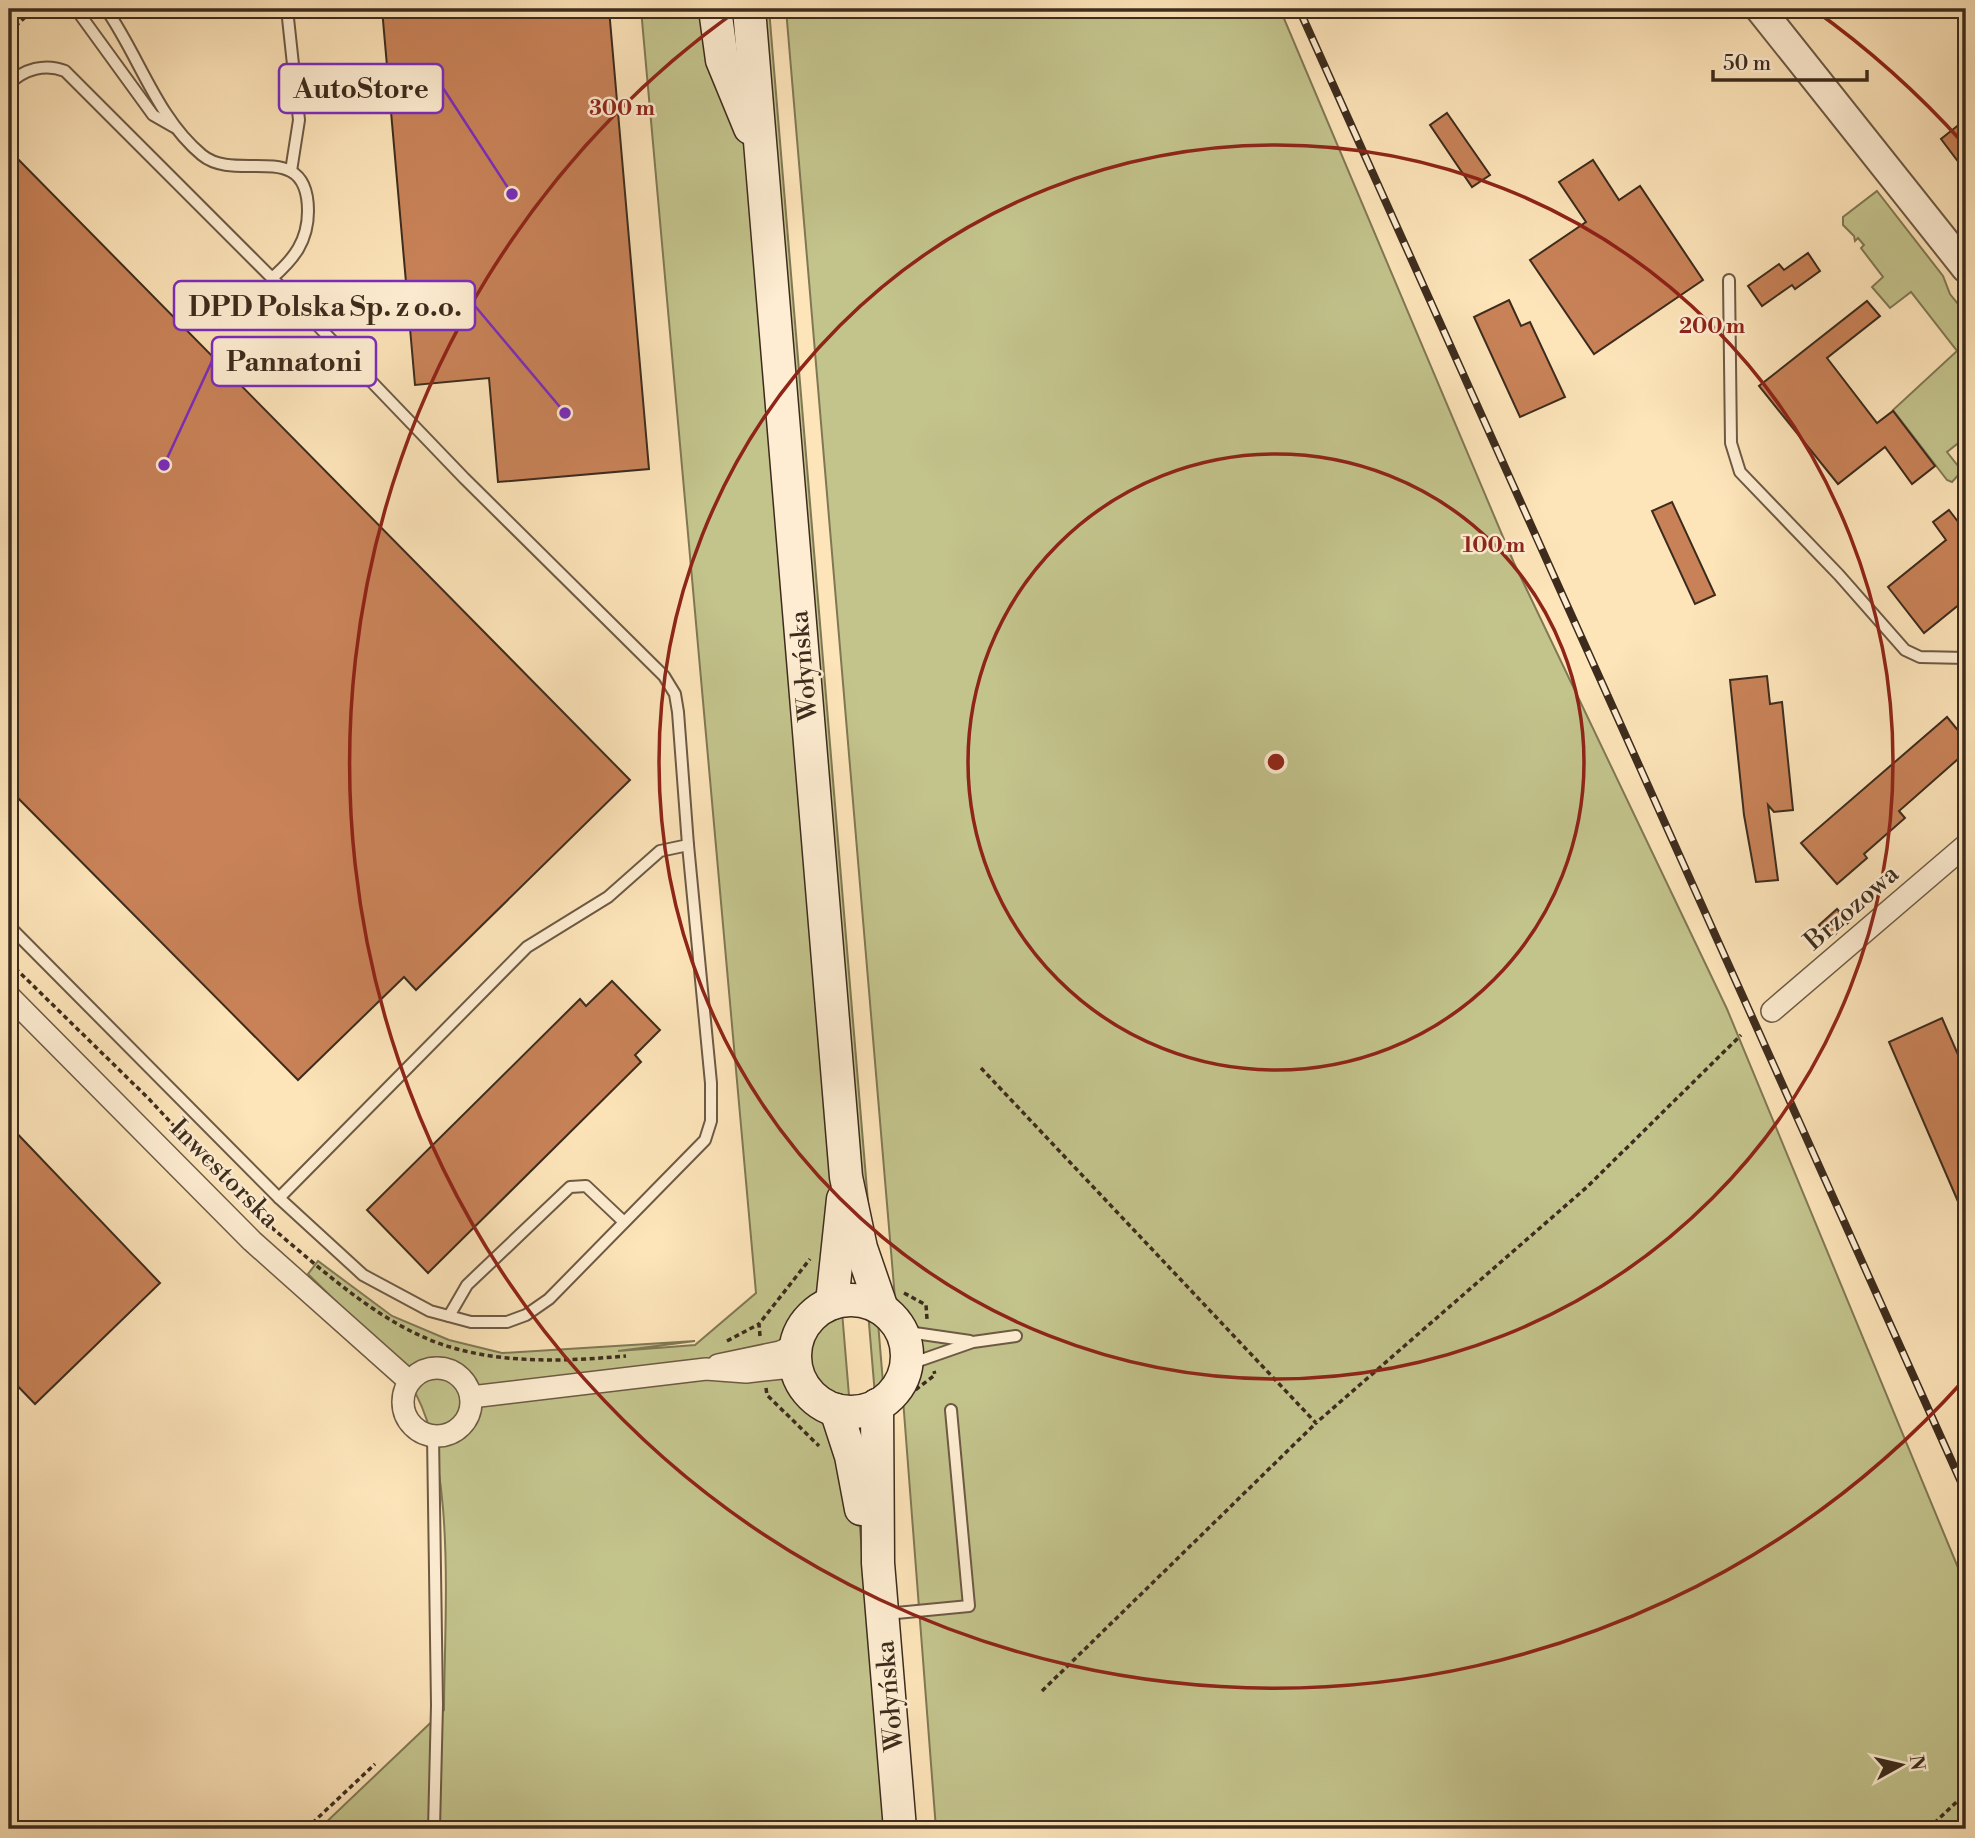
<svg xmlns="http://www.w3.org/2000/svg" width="1975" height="1838" font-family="'Libre Bodoni',serif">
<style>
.green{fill:#c3c38c;stroke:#807854;stroke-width:2}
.building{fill:#c98258;stroke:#3d2c1d;stroke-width:2}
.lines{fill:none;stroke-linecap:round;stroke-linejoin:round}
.service-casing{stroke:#6d5a44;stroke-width:14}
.minor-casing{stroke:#6d5a44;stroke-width:24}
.tertiary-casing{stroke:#6d5a44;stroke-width:32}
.secondary-casing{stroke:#3d2c1d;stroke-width:35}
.path{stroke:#3d2c1d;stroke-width:3.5;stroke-dasharray:5 3.5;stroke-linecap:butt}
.service{stroke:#feedd2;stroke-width:10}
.minor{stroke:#feedd2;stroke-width:21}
.tertiary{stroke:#feedd2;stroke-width:28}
.secondary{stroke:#feedd2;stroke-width:32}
.rail-casing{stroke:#3d2c1d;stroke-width:8}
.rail{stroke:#feedd2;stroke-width:5;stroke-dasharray:16;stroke-linecap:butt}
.ring{fill:none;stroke:#8f2418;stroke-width:3.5}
.labels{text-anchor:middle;stroke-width:5;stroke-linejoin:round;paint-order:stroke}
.street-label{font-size:26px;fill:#3d2c1d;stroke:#feedd2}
.centre{fill:#8f2418;stroke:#feedd2;stroke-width:3.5}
.ring-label{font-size:21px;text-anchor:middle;font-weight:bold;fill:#8f2418;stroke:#feedd2;stroke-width:5;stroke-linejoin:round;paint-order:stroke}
.leader{fill:none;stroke:#7b2cbf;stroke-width:2.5}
.callout-dot{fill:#7b2cbf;stroke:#feedd2;stroke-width:2.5}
.callout{fill:#feedd2;stroke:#7b2cbf;stroke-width:2.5}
.callout-label{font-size:28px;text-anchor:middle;font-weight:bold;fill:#3d2c1d}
</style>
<rect width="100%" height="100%" fill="#fde4b9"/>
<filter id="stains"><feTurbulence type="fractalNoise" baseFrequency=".00286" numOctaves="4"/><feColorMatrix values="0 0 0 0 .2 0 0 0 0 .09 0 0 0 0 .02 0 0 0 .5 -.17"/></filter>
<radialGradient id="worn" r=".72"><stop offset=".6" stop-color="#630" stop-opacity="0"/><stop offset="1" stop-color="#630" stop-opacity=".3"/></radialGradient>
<g class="green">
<path d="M641,9H707L749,146L774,493L885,1829H319L444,1710C444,1622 458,1457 410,1384C382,1342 343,1309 308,1274L318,1261L392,1316L449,1340L502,1353L695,1341L618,1351L695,1345L756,1293Z"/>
<path d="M759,9H769L885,1407L875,1395Z"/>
<path d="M786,9H1280L1514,563L1727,1009L1966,1587V1829H936L898,1334Z"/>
<path d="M1877,191L1943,276L1950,294L1966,314V437L1947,452L1962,471L1952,482L1947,480L1893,410L1957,351L1911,292L1890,308L1872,287L1883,277L1861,248L1864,245L1858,238L1855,241L1854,236L1843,225V217Z"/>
</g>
<g class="building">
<path d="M382,9H609L649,469L498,482L489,378L415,385Z"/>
<path d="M1447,113L1490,175L1472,187L1430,125Z"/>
<path d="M1966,119V172L1941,139Z"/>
<path d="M9,150L630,780L416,990L404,977L298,1080L9,789Z"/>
<path d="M1593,160L1619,200L1640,186L1703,280L1594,354L1530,260L1586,222L1559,182Z"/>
<path d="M1808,253L1820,271L1795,289L1792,285L1762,306L1748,286L1779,264L1784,270Z"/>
<path d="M1509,300L1521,326L1530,322L1565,397L1520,417L1474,317Z"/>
<path d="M1867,301L1880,316L1827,358L1877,423L1893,411L1935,466L1912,484L1885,447L1838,484L1759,386Z"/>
<path d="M1672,502L1715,595L1695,604L1652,511Z"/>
<path d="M1949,510L1966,532V599L1924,633L1888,587L1946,540L1933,522Z"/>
<path d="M1767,676L1770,704L1782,702L1793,810L1774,812L1768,805L1778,880L1756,882L1744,815L1730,680Z"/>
<path d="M1947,717L1966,740V752L1899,811L1905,818L1864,854L1867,858L1837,884L1801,843Z"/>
<path d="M1837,909L1849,922L1831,938L1819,925Z"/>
<path d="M612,981L660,1030L635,1055L641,1062L428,1273L367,1210L580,999L586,1006Z"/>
<path d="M1942,1018L1966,1073V1220L1889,1042Z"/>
<path d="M9,1125L160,1283L35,1404L9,1377Z"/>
</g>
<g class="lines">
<g class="service-casing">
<g id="service">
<path d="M76,9L153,115L174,127"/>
<path d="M287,9L299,120L291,171"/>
<path d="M9,84C24,69 45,63 65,71L272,278C294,259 308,241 308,211C308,137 237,184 202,155C157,118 139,56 106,9"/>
<path d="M272,278L464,478L664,676L675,694L678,712L688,845L660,851L608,897L527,947L279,1198"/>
<path d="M1729,280L1731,443L1740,472L1839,575L1905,650L1920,657L1966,658"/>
<path d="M9,926L279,1198L363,1275L430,1311L471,1322H507L526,1315L549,1299L705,1140L711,1121V1083L688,845"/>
<path d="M449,1316L467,1285L570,1187L586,1186L624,1222"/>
<path d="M901,1331L970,1341"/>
<path d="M907,1365L973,1342L1016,1336"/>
<path d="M433,1436L437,1705L434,1829"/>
<path d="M886,1614L969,1606L951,1410"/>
</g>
</g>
<g class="minor-casing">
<g id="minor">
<path d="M9,996L252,1241L409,1381"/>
<path d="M1772,1011L1966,845"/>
<path d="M718,1365L780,1352L797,1344"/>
<circle cx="437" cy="1402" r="34"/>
<path d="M471,1397L706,1369L746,1372L782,1368L798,1371"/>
</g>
</g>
<g class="tertiary-casing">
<path id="tertiary" d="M1760,9L1966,268"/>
</g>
<g class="secondary-casing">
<g id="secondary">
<path d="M715,9L722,60L750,128"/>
<path d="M749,9L846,1177L861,1248L882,1309"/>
<circle cx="851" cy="1356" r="56"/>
<path d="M832,1303L843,1199"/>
<path d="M877,1405L878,1563L900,1829"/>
<path d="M836,1410L851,1456L861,1509"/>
</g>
</g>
<g class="path">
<path d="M9,32L34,9"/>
<path d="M9,962L149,1099L240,1197"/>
<path d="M981,1068L1316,1423L1587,1187L1741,1035"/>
<path d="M265,1222C313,1262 364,1310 421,1336C484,1365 559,1362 626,1356"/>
<path d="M904,1293L926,1305L927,1319"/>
<path d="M760,1336L759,1324L810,1259"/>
<path d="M727,1341L759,1324"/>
<path d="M766,1388L767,1395L819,1446"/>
<path d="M902,1400L935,1375L934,1371"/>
<path d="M1042,1691L1316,1423"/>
<path d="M306,1829L375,1764"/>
<path d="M1928,1829L1966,1793"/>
</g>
<use href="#service" class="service"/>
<use href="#minor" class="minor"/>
<use href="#tertiary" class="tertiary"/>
<use href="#secondary" class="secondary"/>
<g class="rail-casing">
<path id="rail" d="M1299,9L1966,1493"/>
</g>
<use href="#rail" class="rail"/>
</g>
<g class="ring">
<circle cx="1276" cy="762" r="308"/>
<circle cx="1276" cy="762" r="617"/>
<path d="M1963 1381A925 925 0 1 1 739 9M1813 9A925 925 0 0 1 1963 143"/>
</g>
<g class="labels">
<g class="street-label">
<text transform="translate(803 666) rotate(-95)" y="9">Wołyńska</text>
<text transform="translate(1851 907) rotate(-41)" y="9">Brzozowa</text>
<text transform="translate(225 1173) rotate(45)" y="9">Inwestorska</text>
<text transform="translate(889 1696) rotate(-95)" y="9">Wołyńska</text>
</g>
</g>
<circle cx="1276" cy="762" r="10" class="centre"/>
<g class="ring-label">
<text x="622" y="115">300 m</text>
<text x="1712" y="333">200 m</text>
<text x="1494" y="552">100 m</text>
</g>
<path class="leader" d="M512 194L443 88M565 413L475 306M164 465L212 361"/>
<g class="callout-dot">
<circle cx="512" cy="194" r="7"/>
<circle cx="565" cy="413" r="7"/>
<circle cx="164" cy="465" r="7"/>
</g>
<g class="callout">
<rect x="279" y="64" width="164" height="49" rx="7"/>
<rect x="174" y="281" width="301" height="49" rx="7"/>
<rect x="212" y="337" width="164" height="49" rx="7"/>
</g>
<g class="callout-label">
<text x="361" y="98">AutoStore</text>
<text x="325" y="316">DPD Polska Sp. z o.o.</text>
<text x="294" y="371">Pannatoni</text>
</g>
<rect width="1975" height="1838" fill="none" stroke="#fde4b9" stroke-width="35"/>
<rect x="10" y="10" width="1954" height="1817" fill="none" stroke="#3d2c1d" stroke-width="3.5"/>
<rect x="18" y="18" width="1940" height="1803" fill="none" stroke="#3d2c1d" stroke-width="2"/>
<g transform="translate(1901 1765) rotate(82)" stroke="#feedd2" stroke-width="5" paint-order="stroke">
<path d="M0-5L12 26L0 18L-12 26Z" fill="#3d2c1d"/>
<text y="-10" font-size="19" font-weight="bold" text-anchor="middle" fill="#3d2c1d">N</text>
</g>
<path d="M1713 70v10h154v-10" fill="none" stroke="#3d2c1d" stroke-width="3.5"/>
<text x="1723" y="70" font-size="21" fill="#3d2c1d" stroke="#feedd2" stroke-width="5" paint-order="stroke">50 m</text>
<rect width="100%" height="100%" filter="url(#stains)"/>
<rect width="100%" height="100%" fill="url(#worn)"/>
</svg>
